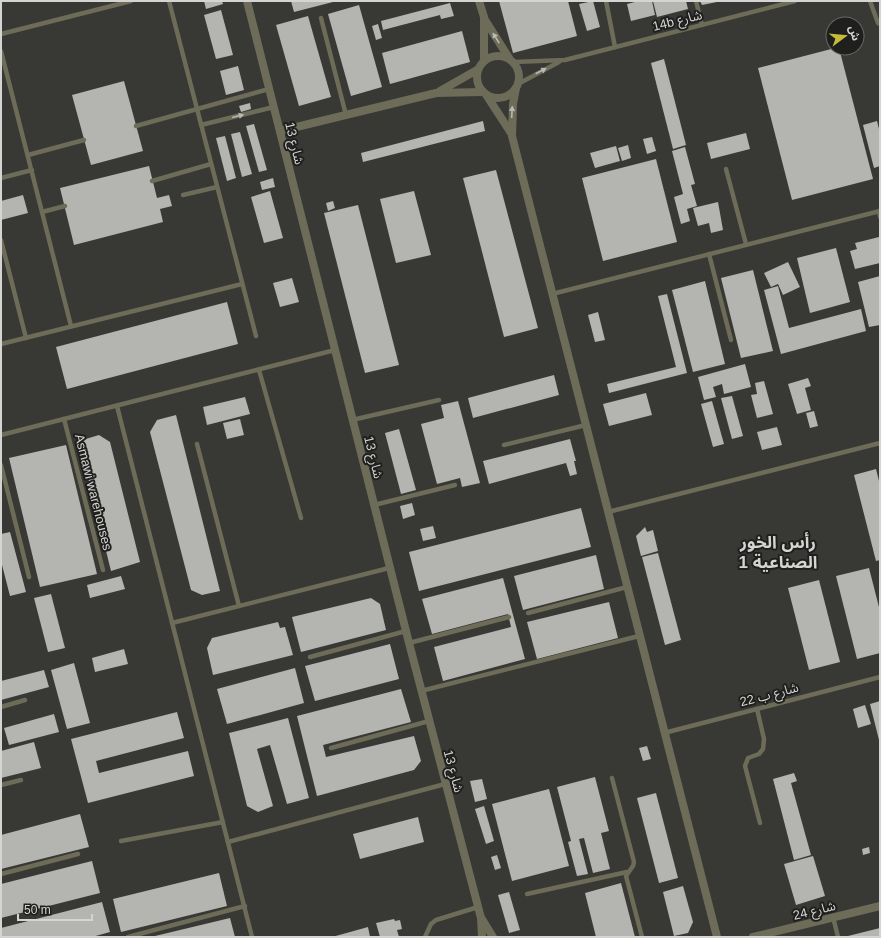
<svg xmlns="http://www.w3.org/2000/svg" width="881" height="938" font-family="Helvetica,'Noto Sans Arabic',sans-serif">
<style>
.building{fill:#b4b4b0}
.lines{fill:none;stroke-linecap:round;stroke-linejoin:round}
.service{stroke:#6d6c58;stroke-width:4.5}
.minor{stroke:#6d6c58;stroke-width:8}
.tertiary{stroke:#6d6c58;stroke-width:8}
.oneway{fill:#babab4}
.labels{text-anchor:middle;stroke-width:4;stroke-linejoin:round;paint-order:stroke}
.street-label{font-size:13px;fill:#d4d4d2;stroke:#1f1f1e}
.district-label{font-size:17px;font-weight:bold;fill:#d4d4d2;stroke:#1f1f1e}
</style>
<rect width="100%" height="100%" fill="#383835"/>
<g class="building">
<path d="M204,1H222L223,4L206,9Z"/>
<path d="M291,1H333V2L294,12Z"/>
<path d="M499,1H568L577,36L513,53Z"/>
<path d="M593,1L600,27L587,31L579,4Z"/>
<path d="M639,1H652L655,15L631,21L627,4Z"/>
<path d="M653,1H686L688,9L657,17Z"/>
<path d="M700,1H717V2L702,5Z"/>
<path d="M450,3L454,16L441,19L440,15L383,30L381,21Z"/>
<path d="M359,5L382,87L351,96L328,14Z"/>
<path d="M221,10L233,55L216,59L204,15Z"/>
<path d="M308,16L331,97L299,106L276,25Z"/>
<path d="M378,24L382,38L376,40L372,26Z"/>
<path d="M462,31L470,62L390,84L382,53Z"/>
<path d="M835,48H839L873,179L792,200L758,68Z"/>
<path d="M664,59L686,145L673,149L651,63Z"/>
<path d="M238,66L244,90L226,95L220,71Z"/>
<path d="M124,81L143,151L91,165L72,95Z"/>
<path d="M250,103L251,109L241,112L239,106Z"/>
<path d="M483,121L485,131L363,162L361,153Z"/>
<path d="M877,121L880,133V166L874,168L863,125Z"/>
<path d="M254,124L267,170L259,172L246,126Z"/>
<path d="M240,132L252,174L242,177L231,134Z"/>
<path d="M746,133L750,149L711,159L707,143Z"/>
<path d="M225,136L236,178L227,181L216,138Z"/>
<path d="M652,137L656,151L647,154L643,139Z"/>
<path d="M628,145L631,158L622,161L618,148Z"/>
<path d="M616,146L620,161L595,168L590,153Z"/>
<path d="M685,147L695,184L691,185L697,206L687,209L690,221L681,224L674,197L683,194L672,151Z"/>
<path d="M656,159L677,242L603,261L582,178Z"/>
<path d="M149,166L157,198L169,195L172,206L160,209L163,222L74,245L60,188Z"/>
<path d="M496,170L538,328L504,337L463,178Z"/>
<path d="M273,178L275,187L262,190L260,182Z"/>
<path d="M270,191L283,238L264,243L251,197Z"/>
<path d="M414,191L431,255L396,263L380,199Z"/>
<path d="M23,195L28,213L1,220V201Z"/>
<path d="M333,201L335,208L328,211L326,203Z"/>
<path d="M718,202L723,230L711,233L709,223L698,226L693,208Z"/>
<path d="M358,205L399,365L365,373L324,213Z"/>
<path d="M879,237L880,263L855,269L850,251L857,249L855,243Z"/>
<path d="M836,248L850,302L810,313L797,258Z"/>
<path d="M788,262L800,287L783,295L778,284L771,287L764,273Z"/>
<path d="M753,270L773,351L741,358L721,278Z"/>
<path d="M880,276V325L869,327L858,282Z"/>
<path d="M292,278L299,302L280,307L273,283Z"/>
<path d="M705,281L725,364L693,372L672,290Z"/>
<path d="M778,286L789,328L861,309L866,331L781,354L764,290Z"/>
<path d="M667,294L687,373L609,393L607,384L676,367L658,296Z"/>
<path d="M227,302L238,344L67,389L56,347Z"/>
<path d="M598,312L605,340L595,342L588,315Z"/>
<path d="M745,364L751,387L724,394L722,384L713,387L716,397L704,400L698,377Z"/>
<path d="M554,375L559,395L473,418L468,398Z"/>
<path d="M808,378L811,386L805,388L811,410L797,414L788,384Z"/>
<path d="M764,381L773,414L757,418L751,395L757,394L755,383Z"/>
<path d="M646,393L652,415L609,426L603,404Z"/>
<path d="M732,396L743,436L732,439L721,398Z"/>
<path d="M245,397L250,414L207,425L203,407Z"/>
<path d="M458,401L480,483L462,487L460,478L437,484L421,424L444,418L441,405Z"/>
<path d="M712,401L724,444L713,447L701,404Z"/>
<path d="M814,411L818,426L810,428L806,413Z"/>
<path d="M176,415L220,591L202,595L191,590L150,432L157,420Z"/>
<path d="M240,419L244,435L227,439L223,423Z"/>
<path d="M777,427L782,445L762,450L757,432Z"/>
<path d="M399,429L416,490L401,494L385,433Z"/>
<path d="M99,435L110,442L140,562L111,571L79,441Z"/>
<path d="M570,439L576,461H574L577,474L570,476L566,463L489,484L483,461Z"/>
<path d="M66,445L97,574L40,587L9,458Z"/>
<path d="M876,469L880,485V560L876,561L854,475Z"/>
<path d="M412,503L415,515L403,519L400,506Z"/>
<path d="M581,508L591,547L419,591L409,552Z"/>
<path d="M433,526L436,538L423,541L420,529Z"/>
<path d="M645,527L647,532L653,530L658,551L641,556L636,536Z"/>
<path d="M10,532L26,592L10,596L1,561V534Z"/>
<path d="M658,553L681,640L665,645L642,557Z"/>
<path d="M596,555L604,589L523,610L514,576Z"/>
<path d="M869,568L880,611V653L857,659L836,576Z"/>
<path d="M121,576L125,589L90,598L87,585Z"/>
<path d="M503,578L525,659L443,681L434,647L511,627L508,614L432,634L422,599Z"/>
<path d="M819,580L840,662L809,670L788,588Z"/>
<path d="M51,594L65,648L48,652L34,598Z"/>
<path d="M371,598L380,604L386,630L301,652L292,617Z"/>
<path d="M609,602L618,638L537,659L527,622Z"/>
<path d="M278,622L280,628L285,627L293,655L213,675L207,648L212,638Z"/>
<path d="M390,644L399,679L315,701L305,666Z"/>
<path d="M124,649L128,664L95,672L92,658Z"/>
<path d="M74,663L90,723L67,729L51,670Z"/>
<path d="M295,668L304,703L227,724L217,689Z"/>
<path d="M44,670L49,687L1,700V681Z"/>
<path d="M401,689L411,722L323,745L326,757L414,736L421,761L414,770L317,796L297,716Z"/>
<path d="M880,701V740H879L870,704Z"/>
<path d="M865,705L871,724L858,728L853,709Z"/>
<path d="M177,712L184,738L96,761L99,773L188,751L194,776L88,803L71,739Z"/>
<path d="M54,714L59,732L9,745L4,728Z"/>
<path d="M288,718L309,798L287,804L270,745L257,749L273,806L258,812L247,806L229,733Z"/>
<path d="M34,742L41,768L1,778V751Z"/>
<path d="M647,746L651,759L643,761L639,748Z"/>
<path d="M794,773L797,781L791,783L811,855L794,860L773,779Z"/>
<path d="M595,777L609,831L601,833L610,869L593,873L584,838L579,839L588,874L577,876L568,842L571,841L557,787Z"/>
<path d="M482,779L487,799L475,802L470,781Z"/>
<path d="M549,789L569,866L512,881L492,804Z"/>
<path d="M656,793L678,878L659,883L637,798Z"/>
<path d="M484,806L494,841L486,844L475,809Z"/>
<path d="M80,814L89,847L1,869V835Z"/>
<path d="M418,817L424,842L360,859L353,834Z"/>
<path d="M869,847L870,853L863,855L862,849Z"/>
<path d="M497,855L501,868L495,870L491,857Z"/>
<path d="M813,856L825,896L796,905L784,864Z"/>
<path d="M92,861L100,893L1,918V884Z"/>
<path d="M219,873L227,906L121,932L113,899Z"/>
<path d="M621,883L635,937H596L585,893Z"/>
<path d="M683,886L693,922L688,933L674,936L663,892Z"/>
<path d="M509,892L520,930L509,933L498,895Z"/>
<path d="M102,902L110,932L92,937H1V928Z"/>
<path d="M230,918L235,937H155V936Z"/>
<path d="M394,919L395,921L400,920L402,929L397,930L399,937H380L376,923Z"/>
<path d="M368,927L370,937H332Z"/>
<path d="M880,928V937H848V936Z"/>
</g>
<g class="lines">
<g class="service">
<path d="M169,1L256,336"/>
<path d="M606,1L615,47"/>
<path d="M696,1L702,25"/>
<path d="M870,1L878,23L880,24"/>
<path d="M321,18L346,115"/>
<path d="M1,34L131,1"/>
<path d="M1,51L71,326"/>
<path d="M514,62L565,60L795,1"/>
<path d="M518,84L559,62"/>
<path d="M201,125L274,107"/>
<path d="M136,126L269,89"/>
<path d="M28,155L84,140"/>
<path d="M726,169L746,244"/>
<path d="M1,178L32,170"/>
<path d="M152,181L211,164"/>
<path d="M183,195L217,187"/>
<path d="M879,211L880,217"/>
<path d="M42,212L65,206"/>
<path d="M1,240L26,338"/>
<path d="M709,254L731,340"/>
<path d="M552,294L880,211"/>
<path d="M1,344L242,284"/>
<path d="M259,370L301,518"/>
<path d="M117,406L252,937"/>
<path d="M64,419L103,570"/>
<path d="M352,420L439,400"/>
<path d="M1,435L335,350"/>
<path d="M197,444L239,606"/>
<path d="M504,445L586,425"/>
<path d="M1,465L29,577"/>
<path d="M374,505L455,485"/>
<path d="M608,512L880,443"/>
<path d="M528,613L627,587"/>
<path d="M172,623L389,568"/>
<path d="M409,643L509,617"/>
<path d="M310,657L406,631"/>
<path d="M421,691L639,636"/>
<path d="M1,707L25,700"/>
<path d="M757,709L764,739L763,749L759,754L748,758L745,766L760,823"/>
<path d="M664,733L880,677"/>
<path d="M331,748L429,721"/>
<path d="M612,778L634,862L633,866L626,876L642,937"/>
<path d="M1,785L21,780"/>
<path d="M121,841L223,822"/>
<path d="M228,842L445,784"/>
<path d="M1,874L78,854"/>
<path d="M527,894L627,872"/>
<path d="M833,917L838,937"/>
<path d="M128,937L245,906"/>
<path d="M425,937L431,924L436,920L478,907"/>
</g>
<g class="minor">
<path d="M479,1L484,17V60"/>
<path d="M485,20L509,58"/>
<circle cx="498" cy="77" r="21"/>
<path d="M516,88L513,104L512,136L717,937"/>
<path d="M440,91L477,70"/>
<path d="M487,96L511,133"/>
<path d="M280,131L436,93L483,92"/>
</g>
<g class="tertiary">
<path d="M247,1L409,643L481,918L482,937"/>
<path d="M482,919L493,937"/>
<path d="M753,937L880,906"/>
</g>
</g>
<defs><path id="oneway-solid" d="M-6-.8H1V-3.2L6.5 0L1 3.2V.8H-6Z"/></defs>
<g class="oneway">
<use href="#oneway-solid" transform="translate(496 38) rotate(-122)"/>
<use href="#oneway-solid" transform="translate(541 71) rotate(-27)"/>
<use href="#oneway-solid" transform="translate(512 112) rotate(-87)"/>
<use href="#oneway-solid" transform="translate(238 116) rotate(-14)"/>
</g>
<g class="labels">
<g class="street-label">
<text transform="translate(677 20) rotate(-14)" y="5">14b شارع</text>
<text transform="translate(295 143) rotate(76)" y="5">شارع 13</text>
<text transform="translate(374 457) rotate(76)" y="5">شارع 13</text>
<text transform="translate(94 492) rotate(76)" y="5">Asmawi warehouses</text>
<text transform="translate(769 694) rotate(-15)" y="5">شارع ب 22</text>
<text transform="translate(454 771) rotate(75)" y="5">شارع 13</text>
<text transform="translate(814 910) rotate(-14)" y="5">شارع 24</text>
</g>
<g class="district-label">
<text x="778" y="548">رأس الخور<tspan x="778" dy="20">الصناعية 1</tspan></text>
</g>
</g>
<rect width="881" height="938" fill="none" stroke="#d4d4d2" stroke-width="4"/>
<g transform="translate(845 36) rotate(74)"><circle r="19" fill="#1f1f1e" stroke="#676766"/>
<path d="M0-3L7 15L0 10L-7 15Z" fill="#c6bc3c"/>
<text y="-6" font-size="11" font-weight="bold" text-anchor="middle" fill="#d4d4d2">ش</text>
</g>
<path d="M18 914v6h74v-6" fill="none" stroke="#d4d4d2" stroke-width="2"/>
<text x="24" y="914" font-size="12" fill="#d4d4d2" stroke="#1f1f1e" stroke-width="3" paint-order="stroke">50 m</text>
</svg>
